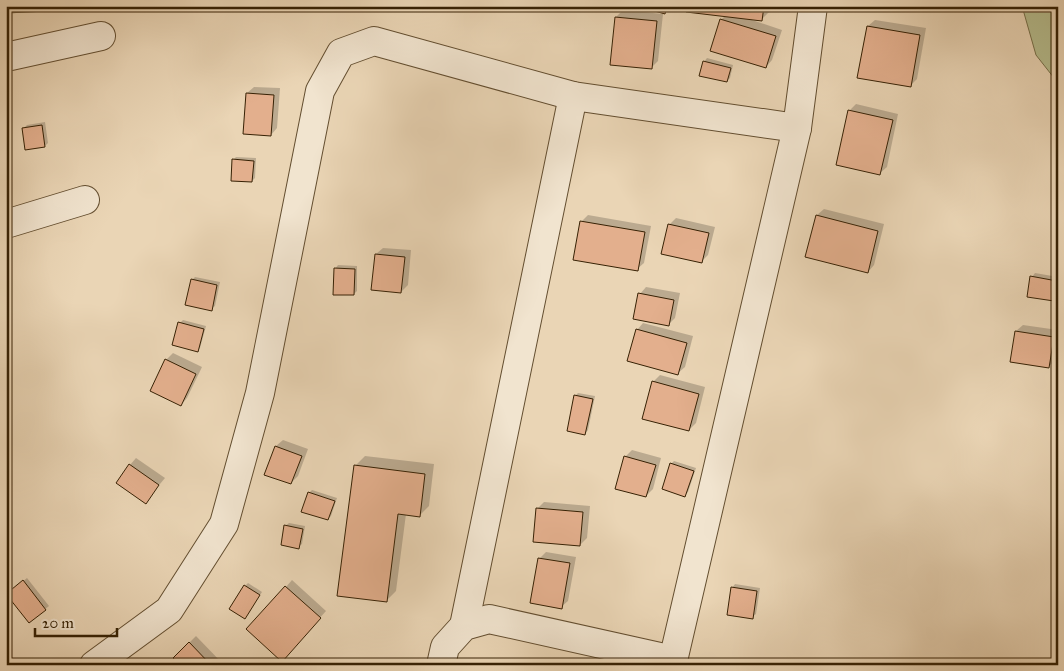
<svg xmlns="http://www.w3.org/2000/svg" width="1064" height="671" font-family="'IM FELL Great Primer',serif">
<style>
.green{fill:#b6bd8e;stroke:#766f49}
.shadow{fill:#0003}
.building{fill:#e3af8d;stroke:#362104}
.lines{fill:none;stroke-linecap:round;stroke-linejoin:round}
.minor-casing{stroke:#634e30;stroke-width:30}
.minor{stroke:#f1e4cf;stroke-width:28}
</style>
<rect width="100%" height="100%" fill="#ead5b5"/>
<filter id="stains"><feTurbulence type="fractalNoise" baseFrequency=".004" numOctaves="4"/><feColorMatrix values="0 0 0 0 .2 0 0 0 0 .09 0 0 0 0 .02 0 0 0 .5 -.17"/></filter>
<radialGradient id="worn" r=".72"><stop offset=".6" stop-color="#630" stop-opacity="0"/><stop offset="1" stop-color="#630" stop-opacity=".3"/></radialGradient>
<path class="green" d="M1022,6H1058V83L1036,55Z"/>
<g class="shadow">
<path d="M688,6H771V10L761,20L752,19V20L782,30L772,60L766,67L721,20L725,16Z"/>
<path d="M623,10L663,14L658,61L652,67L616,17Z"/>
<path d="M875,20L926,28L917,79L910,86L868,26Z"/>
<path d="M707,58L733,65L730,78L727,81L704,62Z"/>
<path d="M254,87L280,88L277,128L271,135L247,93Z"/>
<path d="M856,104L898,114L887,167L880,173L849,111Z"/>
<path d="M45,122L48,143L45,146L24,128L27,125Z"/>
<path d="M236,157L256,158L255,178L252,181L233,160Z"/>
<path d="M824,209L884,224L874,265L868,272L817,215Z"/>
<path d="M588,215L651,226L644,263L637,269L582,221Z"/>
<path d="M676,218L715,227L708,255L702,261L669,225Z"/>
<path d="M383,248L411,250L408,285L401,292L376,254Z"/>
<path d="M338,265L357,266V291L354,294L335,269Z"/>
<path d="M1035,273L1058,277L1056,297L1053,300L1032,277Z"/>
<path d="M195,277L220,282L215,306L211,309L192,280Z"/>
<path d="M646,287L680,293L675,318L668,325L640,294Z"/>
<path d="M183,320L206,326L200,348L197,351L180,323Z"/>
<path d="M643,323L693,336L685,367L678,373L637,330Z"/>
<path d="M1023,325L1058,330L1056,360L1049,366L1016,331Z"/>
<path d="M173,353L202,367L187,398L181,405L166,360Z"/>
<path d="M660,375L705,387L696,423L689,430L653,382Z"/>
<path d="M578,393L595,396L588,430L585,434L575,396Z"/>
<path d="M283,440L308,449L298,476L291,483L276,446Z"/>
<path d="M632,450L661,458L653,489L646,496L625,457Z"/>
<path d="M365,456L434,464L429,506L419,516L406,514L396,591L386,601L355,466Z"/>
<path d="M136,458L165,478L145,502L130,465Z"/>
<path d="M674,461L696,468L688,492L685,495L671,464Z"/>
<path d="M312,490L337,498L331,516L328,519L309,493Z"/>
<path d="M544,502L590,506L587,538L580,545L537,509Z"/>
<path d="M289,523L305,526L302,544L298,547L285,526Z"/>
<path d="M546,552L576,557L568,601L561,607L539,559Z"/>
<path d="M27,578L49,606L30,621L11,591Z"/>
<path d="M292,580L326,611L288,653L286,587Z"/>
<path d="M248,583L262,592L248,614L245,586Z"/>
<path d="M735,584L760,588L756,614L752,617L732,588Z"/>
<path d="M6,609L12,618L6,622Z"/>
<path d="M196,636L224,665H166L175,657Z"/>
</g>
<g class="building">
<path d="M6,6H46L47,11L6,13Z"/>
<path d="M637,6H667L665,14Z"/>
<path d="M687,6H764L762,21L686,12Z"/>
<path d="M615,17L657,21L652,69L610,65Z"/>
<path d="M720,19L776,36L766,68L710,51Z"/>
<path d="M867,26L920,35L911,87L857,78Z"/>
<path d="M703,61L731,68L727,82L699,76Z"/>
<path d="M246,93L274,95L271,136L243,134Z"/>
<path d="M848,110L893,120L880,175L836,165Z"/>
<path d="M42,125L45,147L25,150L22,128Z"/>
<path d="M232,159L254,161L252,182L231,181Z"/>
<path d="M816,215L878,231L868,273L805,257Z"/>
<path d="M580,221L645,232L638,271L573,260Z"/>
<path d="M668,224L709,233L702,263L661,254Z"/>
<path d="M375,254L405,257L401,293L371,290Z"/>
<path d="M334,268L355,269L354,295H333Z"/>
<path d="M1030,276L1057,281L1054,301L1027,297Z"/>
<path d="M191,279L217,285L212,311L185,305Z"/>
<path d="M638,293L674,300L669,326L633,319Z"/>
<path d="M178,322L204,329L198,352L172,345Z"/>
<path d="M636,329L687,343L678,375L627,361Z"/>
<path d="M1015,331L1054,337L1049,368L1010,362Z"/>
<path d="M165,359L196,374L181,406L150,391Z"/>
<path d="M652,381L699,394L689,431L642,419Z"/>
<path d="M574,395L593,399L585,435L567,431Z"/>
<path d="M275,446L302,456L291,484L264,475Z"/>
<path d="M624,456L656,465L646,497L615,489Z"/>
<path d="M670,463L694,471L685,497L662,489Z"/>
<path d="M129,464L159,485L146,504L116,483Z"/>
<path d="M354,465L425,474L420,517L398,514L387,602L337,596Z"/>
<path d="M308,492L335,501L328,520L301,512Z"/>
<path d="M536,508L583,512L580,546L533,542Z"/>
<path d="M284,525L303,529L299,549L281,545Z"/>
<path d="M538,558L570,563L562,609L530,603Z"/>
<path d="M23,580L46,610L29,623L6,594Z"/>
<path d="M244,585L260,595L245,619L229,609Z"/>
<path d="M285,586L321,618L282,662L246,629Z"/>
<path d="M731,587L757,591L753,619L727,615Z"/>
<path d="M189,642L211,665H180L173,658Z"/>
</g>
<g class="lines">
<g class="minor-casing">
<g id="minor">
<path d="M6,57L101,36"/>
<path d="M6,224L85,200"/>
<path d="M464,626L573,96"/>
<path d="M94,665L169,610L224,524L260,393L320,91L341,53L374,41L573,96L797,128"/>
<path d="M441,665L445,647L464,626L489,619L673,660"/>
<path d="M672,665L797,128L813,6"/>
</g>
</g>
<use href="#minor" class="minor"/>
</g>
<rect width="1064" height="671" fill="none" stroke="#ead5b5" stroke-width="25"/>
<rect x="8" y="8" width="1049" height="656" fill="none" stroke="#362104" stroke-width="2.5"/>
<rect x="12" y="12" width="1039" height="646" fill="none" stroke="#362104"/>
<path d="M35 628v8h82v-8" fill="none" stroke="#362104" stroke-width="2.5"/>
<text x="42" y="628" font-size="15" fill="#362104" stroke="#f1e4cf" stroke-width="4" paint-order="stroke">20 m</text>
<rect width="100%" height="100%" filter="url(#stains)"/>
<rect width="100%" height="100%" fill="url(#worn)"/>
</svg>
